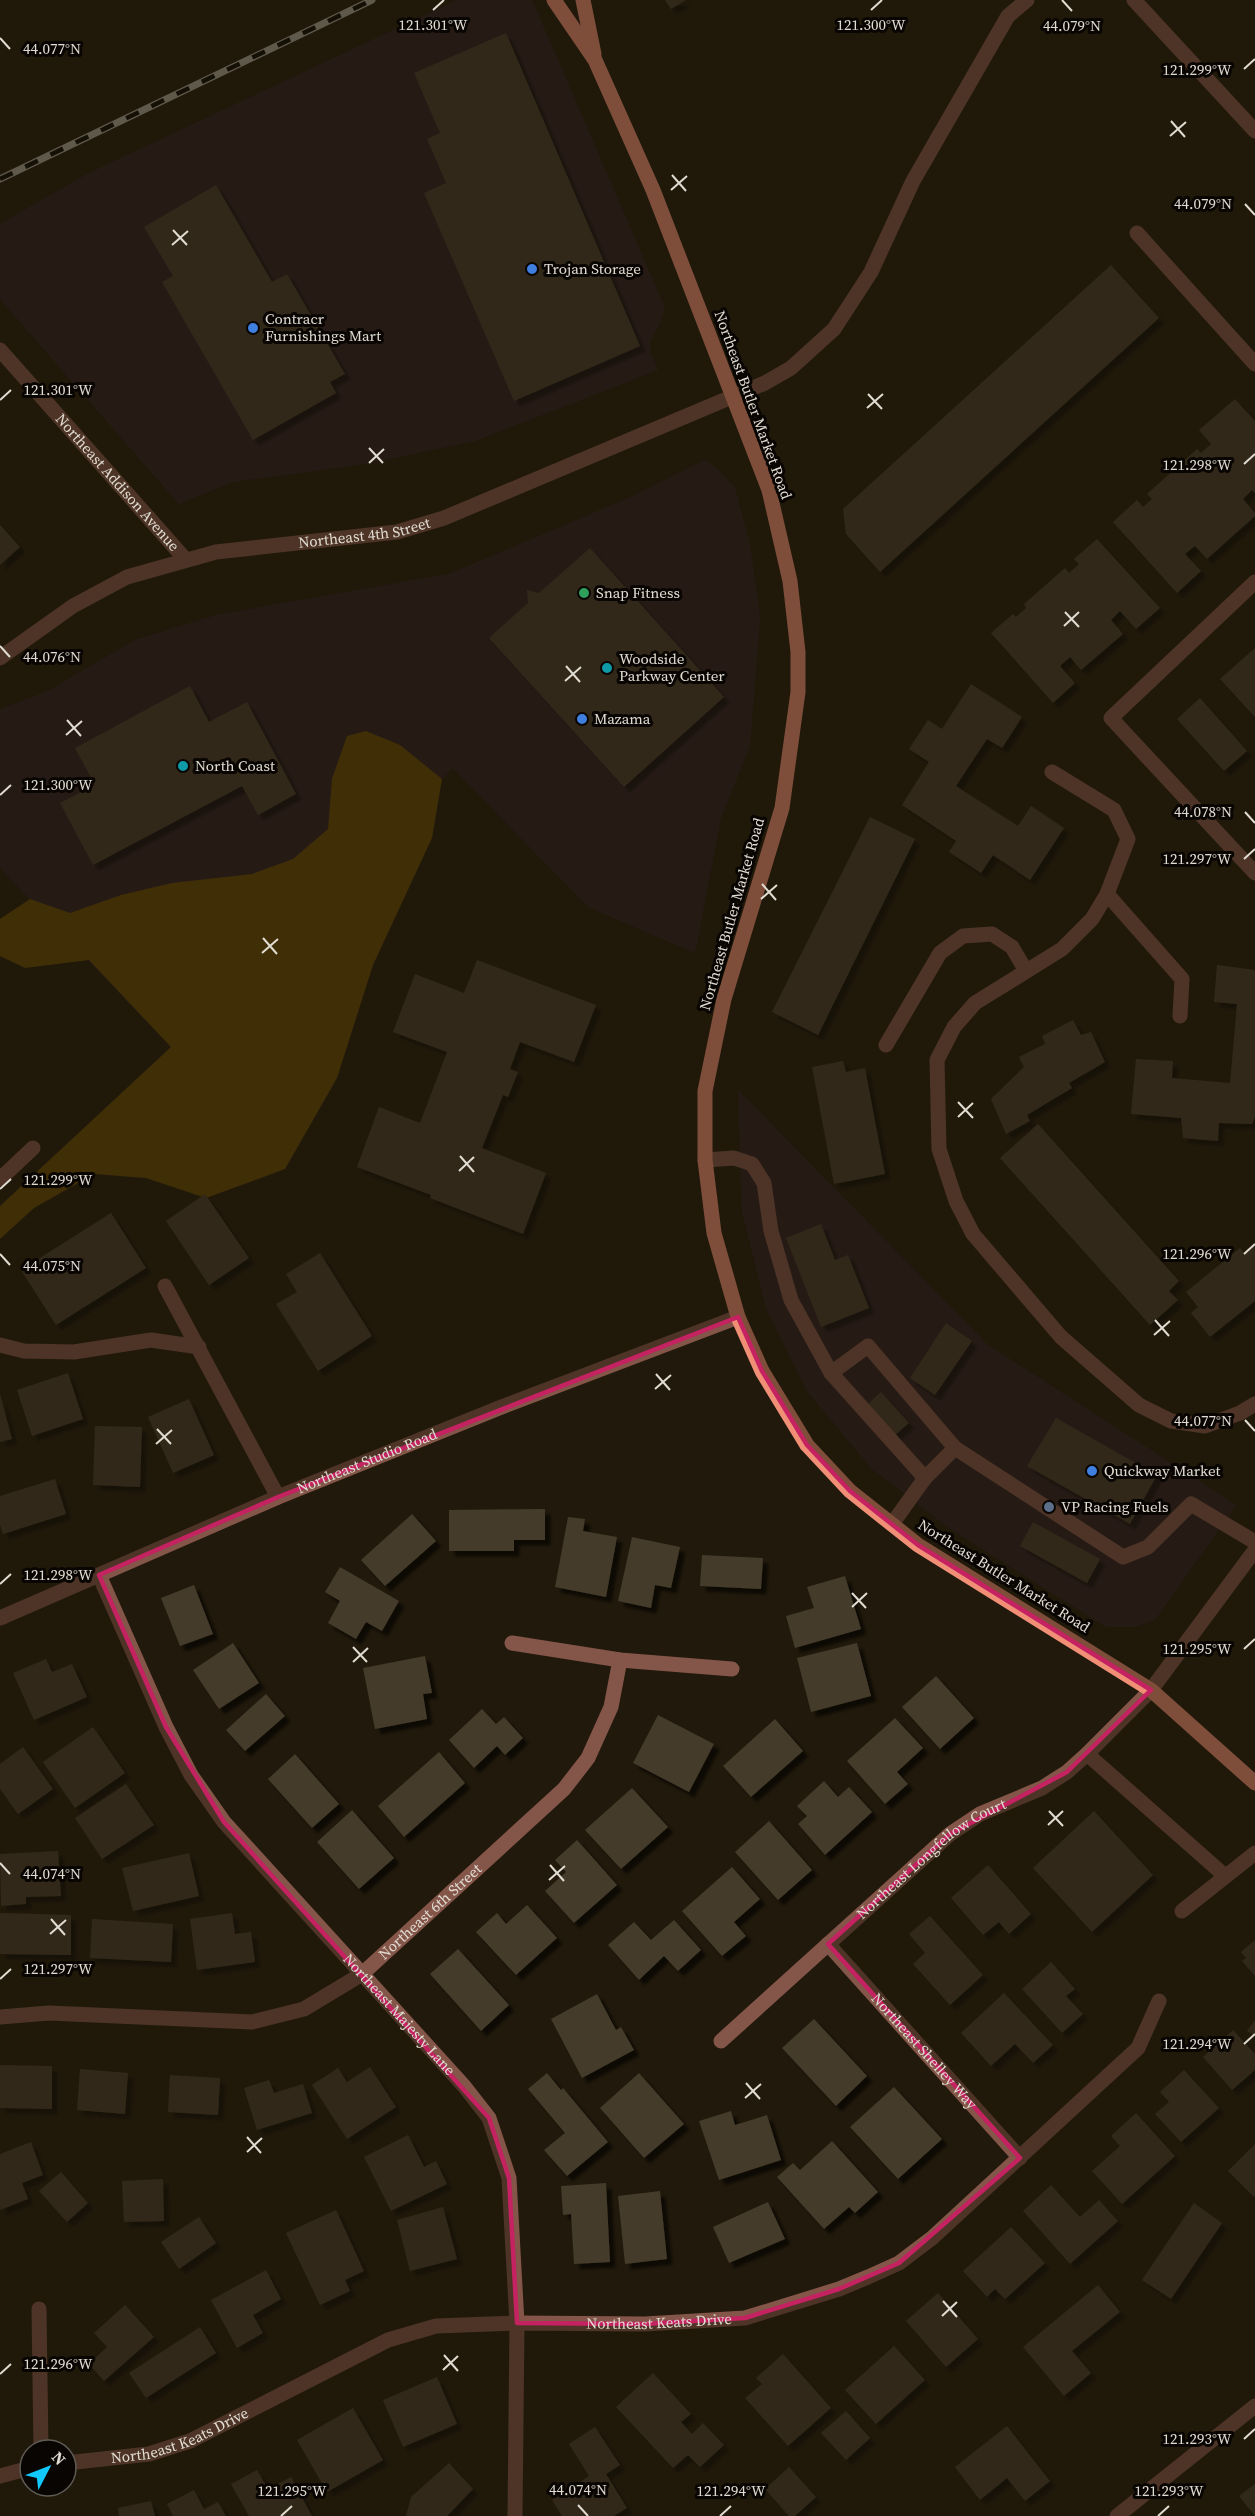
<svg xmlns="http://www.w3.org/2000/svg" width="1255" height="2516" font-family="'Source Serif 4',serif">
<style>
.commercial{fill:#2d1c23}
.forest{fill:#664802}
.building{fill:#443b2b;filter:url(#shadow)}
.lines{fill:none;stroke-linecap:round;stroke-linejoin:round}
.minor{stroke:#845549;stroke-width:15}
.major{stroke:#f08e76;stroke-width:15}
.rail-casing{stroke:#aca79c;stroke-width:7}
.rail{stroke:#080502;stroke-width:4.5;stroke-dasharray:14;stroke-linecap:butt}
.marked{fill:none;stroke:#c42261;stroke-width:4.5;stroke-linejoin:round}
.ticks{fill:none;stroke:#e1dcd2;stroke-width:2}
.shop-dot{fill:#3f7fe0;stroke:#080502;stroke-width:2}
.leisure-dot{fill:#2e9e5b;stroke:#080502;stroke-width:2}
.culture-dot{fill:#0f9aa8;stroke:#080502;stroke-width:2}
.service-dot{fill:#5c6f8a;stroke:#080502;stroke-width:2}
.labels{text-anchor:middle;stroke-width:6;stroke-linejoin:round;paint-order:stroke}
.poi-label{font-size:15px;fill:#e1dcd2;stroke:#080502;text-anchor:start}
.street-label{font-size:15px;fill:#e1dcd2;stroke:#080502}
.ticks-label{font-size:15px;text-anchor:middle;fill:#e1dcd2;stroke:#080502;stroke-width:6;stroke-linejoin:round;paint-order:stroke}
</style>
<defs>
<filter id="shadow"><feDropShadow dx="5.5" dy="5.5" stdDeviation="1.5" flood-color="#0009"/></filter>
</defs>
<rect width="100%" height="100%" fill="#21190b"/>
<g class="commercial">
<path d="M457,0H532L665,308L659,326L650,341L651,353L658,370L475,441L365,464L233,482L179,504L0,299V224L87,174Z"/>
<path d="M705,460L717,469L735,488L750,545L760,617L750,746L721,818L695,953L588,907L453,768L171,1047L0,868V709L46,692L135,640L216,615L449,574L631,497Z"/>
<path d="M738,1090L988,1345L1236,1505L1155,1620L1135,1627H1106L949,1528L872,1469L807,1391L766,1308L742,1211Z"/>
</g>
<path class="forest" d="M366,731L400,745L442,779L432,838L373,965L337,1078L285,1169L206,1198L146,1178L94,1174L34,1208L0,1239V1206L171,1047L89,960L25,968L0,956V919L30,899L70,913L121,895L172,883L252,874L293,859L328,829L332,779L347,736Z"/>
<g class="building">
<path d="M665,0H686L671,9Z"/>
<path d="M506,33L640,346L514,401L424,193L446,183L427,139L440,133L414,73Z"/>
<path d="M216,185L272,282L287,274L345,374L330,382L336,393L253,440L162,282L173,276L144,227Z"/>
<path d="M1111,265L1159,318L880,572L846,534L843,509Z"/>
<path d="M1235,399L1255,421V493L1252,490L1243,499L1255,513V516L1207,559L1195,546L1185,554L1201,571L1177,593L1113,522L1137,500L1143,507L1152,499L1147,494L1197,449L1201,453L1211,444L1199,430Z"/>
<path d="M0,525L20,547L0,565Z"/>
<path d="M1097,539L1160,608L1136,629L1120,611L1111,620L1123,634L1081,670L1070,657L1060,666L1075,683L1053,703L991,633L1013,614L1016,617L1026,608L1024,604L1065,568L1069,573L1079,564L1074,559Z"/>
<path d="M590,548L724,697L624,787L489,638L528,603L527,590L539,593Z"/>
<path d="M1255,648V717L1220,679Z"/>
<path d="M971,684L1022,717L1002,748L987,739L956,786L1018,826L1031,806L1064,828L1030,880L993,855L981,873L949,852L956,841L902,805L929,762L909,749L928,720L942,729Z"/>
<path d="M190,686L209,722L247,702L296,794L258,815L242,786L93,865L60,803L95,785L75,748Z"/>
<path d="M1200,698L1247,751L1224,771L1177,719Z"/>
<path d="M870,817L915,839L818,1035L772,1012Z"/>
<path d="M477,960L596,1005L574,1062L520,1042L510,1069L518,1072L508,1097L503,1095L482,1148L546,1173L523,1234L430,1198L431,1195L357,1167L379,1107L420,1123L447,1052L393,1032L415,974L464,993Z"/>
<path d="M1217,965L1255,970V1117L1252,1124L1219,1123L1218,1141L1183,1138L1181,1118L1131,1114L1136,1059L1173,1061L1172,1078L1230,1083L1237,1004L1214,1002Z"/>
<path d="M1073,1020L1081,1035L1091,1032L1105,1062L1069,1083L1072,1088L1027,1115L1030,1121L1006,1134L991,1099L1024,1067L1019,1057L1045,1044L1042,1036Z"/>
<path d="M843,1061L846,1072L865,1068L885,1174L834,1184L812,1067Z"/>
<path d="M1038,1124L1179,1281L1169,1291L1178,1300L1150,1325L1000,1158Z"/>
<path d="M205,1194L249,1258L209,1285L166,1221Z"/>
<path d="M111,1213L146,1268L56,1325L21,1270Z"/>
<path d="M821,1224L835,1260L848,1255L869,1308L821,1327L786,1238Z"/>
<path d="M1255,1245V1301L1210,1337L1191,1313L1198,1307L1186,1292L1240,1248L1244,1253Z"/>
<path d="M320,1253L372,1336L318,1371L276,1304L297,1292L286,1274Z"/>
<path d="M946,1323L972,1341L935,1395L910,1378Z"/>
<path d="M68,1373L83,1419L32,1436L17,1390Z"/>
<path d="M881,1392L909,1423L894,1436L867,1405Z"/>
<path d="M0,1394L12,1439L0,1442Z"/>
<path d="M189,1399L214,1455L173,1473L148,1417Z"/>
<path d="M1056,1418L1157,1475L1130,1524L1027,1466Z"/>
<path d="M95,1426L142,1427L140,1487L93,1485Z"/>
<path d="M55,1479L66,1514L3,1534L0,1525V1496Z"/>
<path d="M545,1509V1540H514V1551H449V1510Z"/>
<path d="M412,1514L436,1541L385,1586L361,1560Z"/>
<path d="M568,1517L585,1519L583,1531L617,1537L606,1597L555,1587Z"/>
<path d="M1033,1522L1100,1559L1087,1583L1020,1546Z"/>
<path d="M632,1537L680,1547L671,1588L655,1585L651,1608L618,1601Z"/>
<path d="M702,1555L763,1558L761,1589L700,1586Z"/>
<path d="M340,1567L399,1601L382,1631L366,1622L356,1639L328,1623L340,1601L325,1592Z"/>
<path d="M845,1576L861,1629L795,1648L786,1616L814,1608L807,1587Z"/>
<path d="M194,1585L213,1634L180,1646L161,1598Z"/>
<path d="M233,1643L259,1683L219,1709L193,1670Z"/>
<path d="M857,1643L871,1696L811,1712L797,1658Z"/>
<path d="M425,1656L432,1693L423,1694L427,1719L375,1729L363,1668Z"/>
<path d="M46,1659L52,1672L72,1664L87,1697L34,1720L13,1673Z"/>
<path d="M936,1676L974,1718L940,1749L902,1707Z"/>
<path d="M266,1694L285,1716L245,1751L226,1730Z"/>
<path d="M482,1709L496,1724L504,1717L523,1738L505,1755L497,1746L474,1768L449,1740Z"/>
<path d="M658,1715L714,1744L689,1792L633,1763Z"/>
<path d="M895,1718L923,1748L897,1772L908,1784L885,1804L847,1761Z"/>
<path d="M775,1719L803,1751L751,1797L723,1766Z"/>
<path d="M93,1727L125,1773L75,1808L43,1762Z"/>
<path d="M23,1747L53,1789L18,1814L0,1789V1764Z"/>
<path d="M439,1752L465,1783L404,1837L378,1806Z"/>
<path d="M295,1754L339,1804L312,1828L268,1779Z"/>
<path d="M824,1781L838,1797L849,1787L872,1812L825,1855L798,1824L807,1816L797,1806Z"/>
<path d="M126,1784L154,1825L102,1859L75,1818Z"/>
<path d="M632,1788L668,1827L621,1869L585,1830Z"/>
<path d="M352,1810L394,1858L359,1889L317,1842Z"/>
<path d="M1094,1811L1153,1875L1092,1932L1033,1868Z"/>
<path d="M769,1821L812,1870L778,1900L735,1852Z"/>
<path d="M577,1840L617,1885L574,1923L545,1891L566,1872L555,1860Z"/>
<path d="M58,1851L61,1896L26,1897V1904L1,1906L0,1854Z"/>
<path d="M189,1853L199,1896L133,1911L122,1868Z"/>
<path d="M988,1865L1031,1914L1009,1934L999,1922L983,1935L951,1898Z"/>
<path d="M732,1867L760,1899L734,1922L746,1936L722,1956L682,1911Z"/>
<path d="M527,1905L557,1938L516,1975L476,1932L497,1913L506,1924Z"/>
<path d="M0,1913L71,1915V1955L0,1954Z"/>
<path d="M232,1913L235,1934L251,1932L255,1962L197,1970L190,1919Z"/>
<path d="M930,1916L983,1975L950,2005L913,1964L925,1953L909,1934Z"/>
<path d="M92,1919L173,1924L171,1962L90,1958Z"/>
<path d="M674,1920L701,1950L678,1971L664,1956L639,1980L608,1945L634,1922L651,1940Z"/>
<path d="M1255,1940V1976L1242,1961L1246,1958L1241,1952Z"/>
<path d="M458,1949L509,2005L481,2031L430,1974Z"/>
<path d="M1051,1962L1075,1989L1066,1996L1083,2014L1062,2033L1022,1989Z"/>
<path d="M1004,1993L1053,2045L1033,2063L1015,2044L991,2066L961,2033Z"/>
<path d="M597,1994L616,2030L621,2027L634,2050L582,2078L551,2019Z"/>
<path d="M814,2019L867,2076L836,2106L782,2048Z"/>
<path d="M1255,2020V2036L1247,2031Z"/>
<path d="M1233,2030L1255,2054V2070L1232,2090L1203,2057Z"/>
<path d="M0,2065L52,2066V2109L0,2108Z"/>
<path d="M370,2067L396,2107L347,2139L312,2085L338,2068L347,2082Z"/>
<path d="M80,2069L128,2073L125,2114L77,2110Z"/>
<path d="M1184,2070L1219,2108L1181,2142L1155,2114L1169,2102L1160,2092Z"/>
<path d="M547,2073L561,2090L563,2088L608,2142L567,2176L544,2150L565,2133L528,2089Z"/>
<path d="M639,2073L684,2124L644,2158L600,2108Z"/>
<path d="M170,2075L220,2078L218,2115L168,2112Z"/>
<path d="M269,2080L274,2093L303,2084L312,2113L257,2130L244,2088Z"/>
<path d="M894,2087L942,2139L898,2179L850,2127Z"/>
<path d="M731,2111L735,2125L767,2115L781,2160L719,2180L699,2121Z"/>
<path d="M1136,2113L1175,2156L1122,2204L1092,2171L1120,2146L1111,2136Z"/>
<path d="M408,2135L424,2167L436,2161L447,2184L391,2211L364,2157Z"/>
<path d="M832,2141L878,2192L855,2213L849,2207L824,2229L777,2177L793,2163L800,2170Z"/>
<path d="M31,2142L43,2175L22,2183L28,2199L0,2210V2154Z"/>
<path d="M1255,2144V2196L1254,2197L1228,2171Z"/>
<path d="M61,2172L88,2203L67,2222L39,2191Z"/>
<path d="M163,2179L164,2221L124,2222L122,2181Z"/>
<path d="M606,2183L610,2262L574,2264L571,2214L563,2215L561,2186Z"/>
<path d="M1051,2185L1080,2217L1099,2200L1118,2221L1070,2264L1023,2211Z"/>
<path d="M660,2191L667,2259L625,2264L618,2196Z"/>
<path d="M768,2202L785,2239L729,2263L713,2227Z"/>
<path d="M1194,2203L1222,2223L1171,2299L1142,2280Z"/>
<path d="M443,2207L457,2259L410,2271L397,2220Z"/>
<path d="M336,2210L364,2271L345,2280L350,2291L320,2305L286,2233Z"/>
<path d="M199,2217L216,2243L179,2269L161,2242Z"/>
<path d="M1011,2227L1045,2263L1005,2299L995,2289L987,2297L963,2271Z"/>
<path d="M266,2270L281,2299L253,2315L263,2333L237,2348L211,2300Z"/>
<path d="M1098,2285L1120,2312L1072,2351L1091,2373L1064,2396L1023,2347Z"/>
<path d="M938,2293L978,2339L946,2367L906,2321Z"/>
<path d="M125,2305L154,2337L104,2381L89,2364L107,2347L94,2333Z"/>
<path d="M200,2327L216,2353L146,2398L129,2373Z"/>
<path d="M894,2346L925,2380L876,2424L845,2390Z"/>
<path d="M783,2354L831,2408L788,2446L745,2398L762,2384L756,2378Z"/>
<path d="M653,2373L691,2414L681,2422L692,2434L703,2423L724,2445L700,2467L688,2455L673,2468L616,2407Z"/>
<path d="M437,2377L457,2424L403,2447L383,2400Z"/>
<path d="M353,2408L383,2460L327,2492L297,2440Z"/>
<path d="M846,2411L870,2438L846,2460L821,2433Z"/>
<path d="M1007,2426L1050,2481L1025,2501L1007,2478L980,2500L955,2467Z"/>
<path d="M595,2427L620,2465L606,2474L627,2508L614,2516H562L552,2500L589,2476L569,2444Z"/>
<path d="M449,2463L473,2489L447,2516H406L411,2497Z"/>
<path d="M789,2467L816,2497L795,2516H789L765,2489Z"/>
<path d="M257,2470L268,2489L291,2477L312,2516H249L231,2484Z"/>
<path d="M1255,2484V2516L1239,2496Z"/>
<path d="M194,2490L204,2509L218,2502L226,2516H173L167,2504Z"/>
<path d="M151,2501L155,2516H119L118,2508Z"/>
</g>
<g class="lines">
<g class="minor">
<path d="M1134,0L1255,131"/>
<path d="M1137,233L1255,364"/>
<path id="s1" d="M0,350L186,560"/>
<path d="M1255,582L1111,718L1255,873"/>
<path id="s2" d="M0,658L73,606L127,577L216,552L397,532L444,518L765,383L791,368L834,329L871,272L913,181L1008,16L1027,0"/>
<path d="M1052,772L1114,810L1128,839L1107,894L1092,919L1062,949L975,1003L954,1027L937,1060L939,1149L956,1201L973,1234L1061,1337L1139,1405L1171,1421L1205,1426L1240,1413L1255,1404"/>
<path d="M1107,894L1182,979L1180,1016"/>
<path d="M886,1045L940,953L963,936L992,934L1012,947L1026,971"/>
<path d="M705,1160L734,1158L752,1164L764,1183L771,1231L791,1300L831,1373"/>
<path d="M0,1179L33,1148"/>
<path d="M165,1286L278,1497"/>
<path d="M0,1345L24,1351L74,1352L151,1340L199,1347"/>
<path d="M925,1478L831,1373L868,1346L955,1448L1123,1557L1148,1547L1191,1504L1255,1542"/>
<path d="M892,1524L925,1478L955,1448"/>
<path id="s3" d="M99,1575L166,1727L191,1775L224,1822L464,2086L489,2118L509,2178L517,2323L515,2516"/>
<path id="s4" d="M0,1618L278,1497L499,1408L738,1317"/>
<path d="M512,1643L620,1660L732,1669"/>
<path d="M1087,1754L1224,1875"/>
<path d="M1182,1911L1255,1853"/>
<path id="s5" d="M828,1944L1020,2158"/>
<path id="s6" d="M0,2017L49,2013L252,2022L304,2009L362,1974L564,1789L588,1758L611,1707L620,1660"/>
<path id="s7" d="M721,2041L950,1834L980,1814L1042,1788L1067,1772L1087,1754L1151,1690L1255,1550"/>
<path d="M39,2309L41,2450"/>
<path id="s8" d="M66,2463L149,2454L190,2441L388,2340L436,2326L517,2323L645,2324L745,2318L839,2289L868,2277L899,2263L932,2238L1138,2048L1159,2001"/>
<path d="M0,2476L30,2468"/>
<path d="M1117,2516L1255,2406"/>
</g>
<g class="major">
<path d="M554,0L595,60L653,190L769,490L790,581L798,652V692L782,808L724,999L705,1091V1160L714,1233L738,1317L762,1371L807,1445L850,1491L918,1545L1151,1690L1255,1783"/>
<path d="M583,0L594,54"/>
</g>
<g class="rail-casing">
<path id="rail" d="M0,179L372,0"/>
</g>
<use href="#rail" class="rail"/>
</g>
<path d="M0 0H1255V2516H0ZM738,1317L762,1371L807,1445L850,1491L918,1545L1151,1690L1067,1772L950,1834L828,1944L1020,2158L899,2263L839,2289L745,2318L645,2324L517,2323L509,2178L489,2118L224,1822L166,1727L99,1575L278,1497Z" fill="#21190b" fill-opacity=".55" fill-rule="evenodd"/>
<path class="marked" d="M738,1317L762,1371L807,1445L850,1491L918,1545L1151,1690L1067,1772L950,1834L828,1944L1020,2158L899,2263L839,2289L745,2318L645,2324L517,2323L509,2178L489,2118L224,1822L166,1727L99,1575L278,1497Z"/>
<path class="ticks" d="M1062,0L1072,11M433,10L444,0M871,10L882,0M0,38L10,49M1244,69L1255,59M1171,121L1185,137M1170,136L1186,122M672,175L686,191M671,190L687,176M1245,204L1255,215M173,230L187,245M172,245L188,231M868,394L882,409M0,400L11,390M867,408L883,394M369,448L383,463M369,463L384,449M1244,464L1255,454M1065,612L1079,627M1064,626L1079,612M0,646L10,657M566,666L580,682M565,681L581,667M67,720L81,736M66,735L82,721M0,795L11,785M1245,812L1255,823M1244,859L1255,849M762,884L776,900M761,899L777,885M263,938L277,954M262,953L278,939M958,1102L973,1118M958,1117L973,1103M460,1156L474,1172M459,1171L474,1157M0,1189L11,1179M0,1254L10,1265M1244,1254L1255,1244M1155,1320L1169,1336M1154,1335L1170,1321M656,1374L670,1390M655,1389L671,1375M1245,1420L1255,1431M157,1429L171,1444M156,1444L172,1430M0,1584L11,1574M852,1593L866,1608M852,1607L867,1593M353,1647L367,1662M1244,1649L1255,1639M353,1662L368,1648M1049,1811L1063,1826M1048,1825L1063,1811M0,1863L10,1874M550,1865L564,1881M549,1880L565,1866M51,1919L65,1935M50,1934L66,1920M0,1979L11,1969M1244,2044L1255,2034M746,2083L760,2099M745,2098L761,2084M247,2137L261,2153M247,2152L262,2138M943,2301L957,2317M942,2316L957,2302M444,2355L458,2371M443,2370L458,2356M0,2374L11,2364M1244,2439L1255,2429M578,2505L588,2516M281,2516L292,2506M720,2516L731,2506M1158,2516L1169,2506"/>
<g class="shop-dot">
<circle cx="532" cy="269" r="6"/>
<circle cx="253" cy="328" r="6"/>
<circle cx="582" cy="719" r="6"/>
<circle cx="1092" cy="1471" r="6"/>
</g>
<circle class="leisure-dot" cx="584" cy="593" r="6"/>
<g class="culture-dot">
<circle cx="607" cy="668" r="6"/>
<circle cx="183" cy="766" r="6"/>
</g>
<circle class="service-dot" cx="1049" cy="1507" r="6"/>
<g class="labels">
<g class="poi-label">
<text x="544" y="274">Trojan Storage</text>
<text x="265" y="324">Contracr<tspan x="265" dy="17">Furnishings Mart</tspan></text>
<text x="596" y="598">Snap Fitness</text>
<text x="619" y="664">Woodside<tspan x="619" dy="17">Parkway Center</tspan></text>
<text x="594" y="724">Mazama</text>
<text x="195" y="771">North Coast</text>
<text x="1104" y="1476">Quickway Market</text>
<text x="1061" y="1512">VP Racing Fuels</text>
</g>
<g class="street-label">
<text transform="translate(753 405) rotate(70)" y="5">Northeast Butler Market Road</text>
<text dy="5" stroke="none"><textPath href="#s1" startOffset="177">Northeast Addison Avenue</textPath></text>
<text dy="5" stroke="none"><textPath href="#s2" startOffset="393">Northeast 4th Street</textPath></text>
<text transform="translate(732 914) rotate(-74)" y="5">Northeast Butler Market Road</text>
<text dy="5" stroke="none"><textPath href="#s4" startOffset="399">Northeast Studio Road</textPath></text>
<text transform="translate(1004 1576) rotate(32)" y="5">Northeast Butler Market Road</text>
<text dy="5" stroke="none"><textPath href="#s7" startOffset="279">Northeast Longfellow Court</textPath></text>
<text dy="5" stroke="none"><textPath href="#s6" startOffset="466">Northeast 6th Street</textPath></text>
<text dy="5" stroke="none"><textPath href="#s3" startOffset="538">Northeast Majesty Lane</textPath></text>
<text dy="5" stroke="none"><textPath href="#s5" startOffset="144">Northeast Shelley Way</textPath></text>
<text dy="5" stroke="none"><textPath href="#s8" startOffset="622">Northeast Keats Drive</textPath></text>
<text dy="5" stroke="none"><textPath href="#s8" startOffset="118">Northeast Keats Drive</textPath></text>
</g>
</g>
<g class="ticks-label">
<text x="433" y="30">121.301°W</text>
<text x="871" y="30">121.300°W</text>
<text x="1072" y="31">44.079°N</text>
<text x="52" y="54">44.077°N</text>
<text x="1197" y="75">121.299°W</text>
<text x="1203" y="209">44.079°N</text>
<text x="58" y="395">121.301°W</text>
<text x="1197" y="470">121.298°W</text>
<text x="52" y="662">44.076°N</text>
<text x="58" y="790">121.300°W</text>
<text x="1203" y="817">44.078°N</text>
<text x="1197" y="864">121.297°W</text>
<text x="58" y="1185">121.299°W</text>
<text x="1197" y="1259">121.296°W</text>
<text x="52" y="1271">44.075°N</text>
<text x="1203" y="1426">44.077°N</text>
<text x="58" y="1580">121.298°W</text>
<text x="1197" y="1654">121.295°W</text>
<text x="52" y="1879">44.074°N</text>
<text x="58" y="1974">121.297°W</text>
<text x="1197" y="2049">121.294°W</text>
<text x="58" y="2369">121.296°W</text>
<text x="1197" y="2444">121.293°W</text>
<text x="578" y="2495">44.074°N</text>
<text x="292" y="2496">121.295°W</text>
<text x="731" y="2496">121.294°W</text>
<text x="1169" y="2496">121.293°W</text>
</g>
<g transform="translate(48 2468) rotate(48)"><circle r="28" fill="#080502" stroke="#5f5b55" stroke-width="1.5"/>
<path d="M0-4.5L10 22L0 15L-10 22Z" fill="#11cafb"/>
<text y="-9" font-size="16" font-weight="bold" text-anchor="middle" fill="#e1dcd2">N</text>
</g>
</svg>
